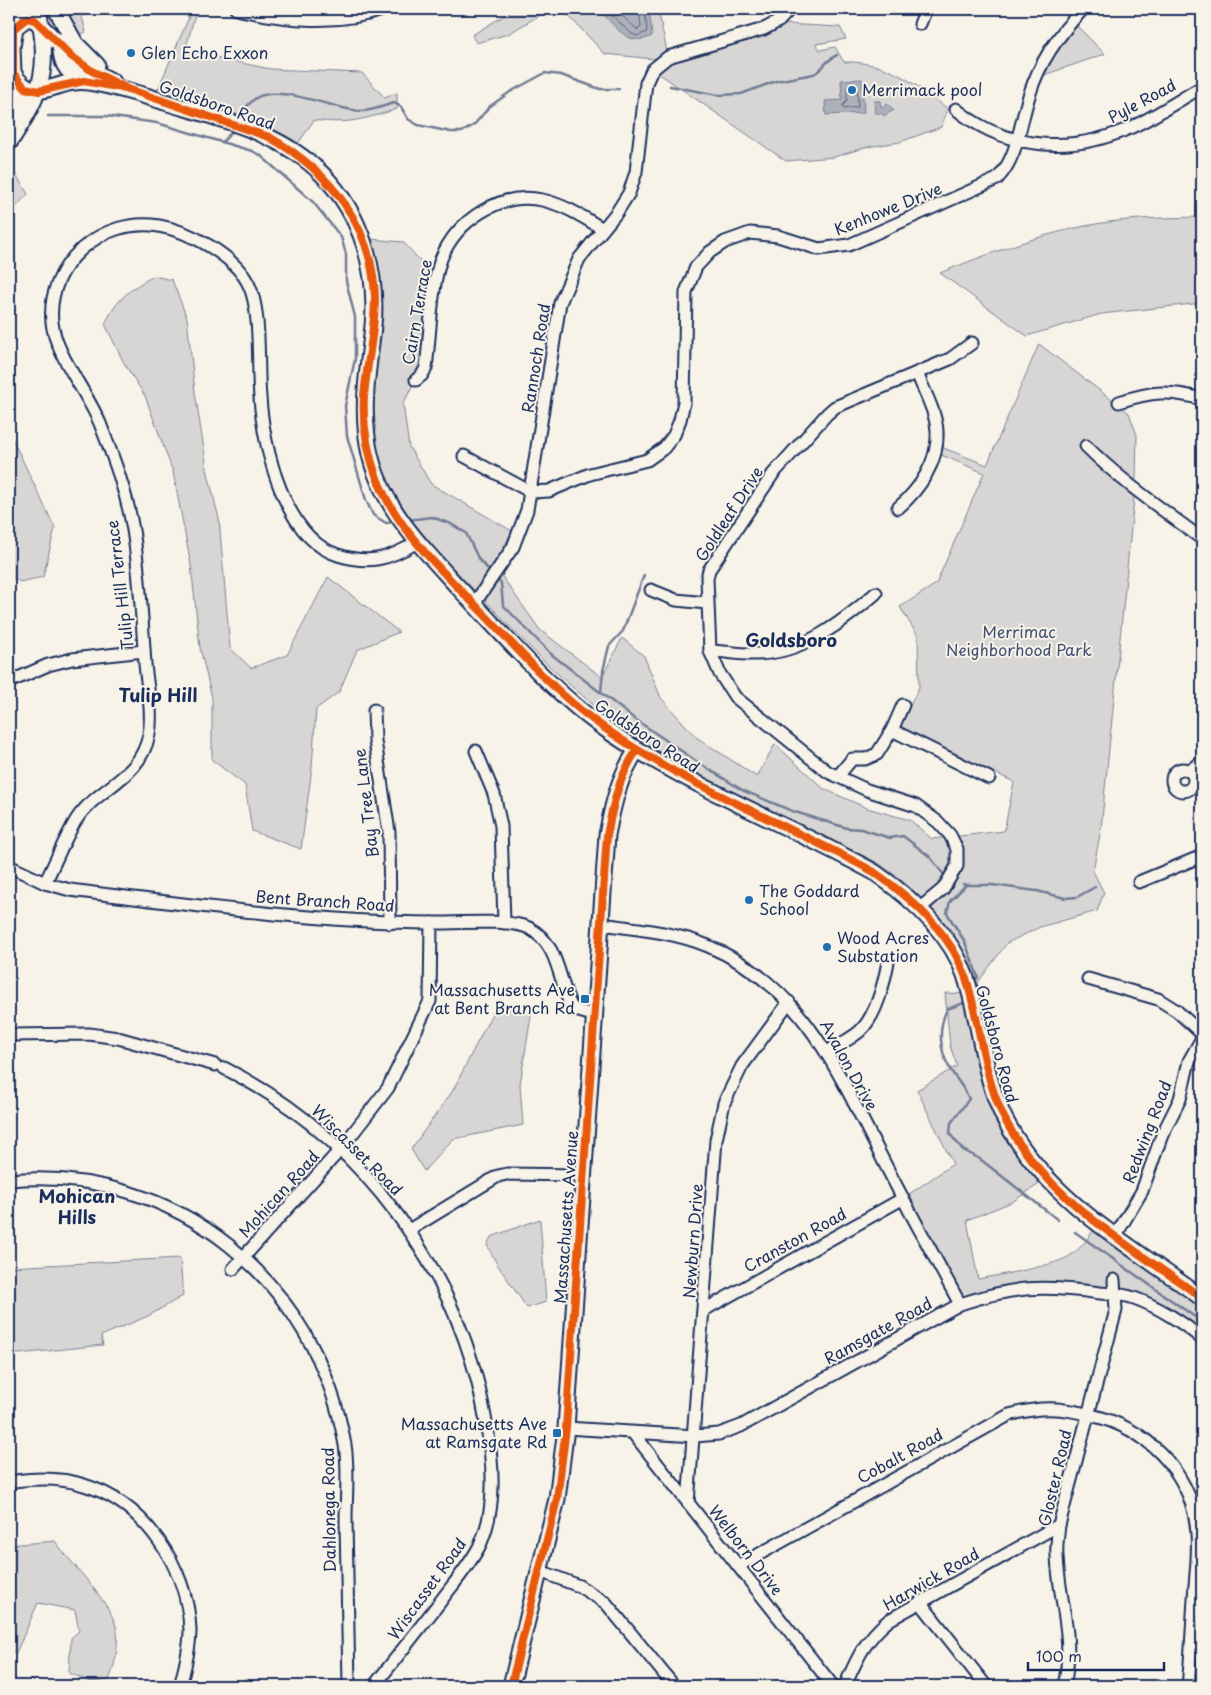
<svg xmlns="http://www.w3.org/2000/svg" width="1211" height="1695" font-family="'Playpen Sans',sans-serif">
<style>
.green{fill:#d7d6d4;stroke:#798299}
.water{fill:#acb0b9;stroke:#727c95}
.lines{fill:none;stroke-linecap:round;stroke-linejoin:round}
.shore{stroke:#556382;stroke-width:1}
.stream{stroke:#727c95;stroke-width:2.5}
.minor-casing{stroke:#1b2f5e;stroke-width:15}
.secondary-casing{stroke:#1b2f5e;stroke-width:19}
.minor{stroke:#f7f3e8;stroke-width:11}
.secondary{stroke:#f7f3e8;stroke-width:15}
.cycleway-casing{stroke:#f7f3e8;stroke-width:11}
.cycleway{stroke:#e8590c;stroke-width:8}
.poi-dot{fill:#1f6fb2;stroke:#f7f3e8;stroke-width:2}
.labels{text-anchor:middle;stroke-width:4;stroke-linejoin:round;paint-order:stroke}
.poi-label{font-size:16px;fill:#1b2f5e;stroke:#f7f3e8;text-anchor:start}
.street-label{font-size:16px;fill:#1b2f5e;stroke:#f7f3e8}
.park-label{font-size:16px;fill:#415076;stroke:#f7f3e8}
.neighbourhood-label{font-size:18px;font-weight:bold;fill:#1b2f5e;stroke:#f7f3e8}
</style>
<rect width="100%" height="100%" fill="#f7f3e8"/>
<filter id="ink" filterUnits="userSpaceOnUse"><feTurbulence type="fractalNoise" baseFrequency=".02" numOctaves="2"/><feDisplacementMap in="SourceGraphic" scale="10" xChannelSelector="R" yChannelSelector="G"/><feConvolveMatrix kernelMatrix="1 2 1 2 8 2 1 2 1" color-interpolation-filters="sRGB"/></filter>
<g filter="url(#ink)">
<g class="green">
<path d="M60,9H80L86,32L79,35Z"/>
<path d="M174,9H192L196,11L185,51L270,69L362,73L385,98L397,93V109C366,119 346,125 314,120L297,145L256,124L157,91L189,17Z"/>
<path d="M515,9H550L508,34L476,43L472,35Z"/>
<path d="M562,9H658L667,52L654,59L605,54Z"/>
<path d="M784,24L840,27L846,39L816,44L820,50L835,47L844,62C888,61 914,83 948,109L941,127L900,142L867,147L834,157L786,161L658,73C680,43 752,52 784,24Z"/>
<path d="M1076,25L1105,54L1044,75L1057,50Z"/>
<path d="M9,164L28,194L9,214Z"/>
<path d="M1202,217V303L1101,314L1027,336L940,273C987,254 1035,236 1085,226C1123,218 1164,218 1202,217Z"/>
<path d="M370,239L403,242L437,279L426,368L416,380L403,404L409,447L431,484L512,531L500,555L476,592C416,531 363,478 373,386C379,329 386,296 370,239Z"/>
<path d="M154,276L172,280L187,318L195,392L207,469L219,519L230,648L251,668L287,655L328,577L399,632L357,650L339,692L316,709L312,768L301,849L252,831L245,785L212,760V698L200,648L191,565L173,472L145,396L124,363L105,324C117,299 129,289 154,276Z"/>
<path d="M1039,344L1129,413L1137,435L1136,478L1101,829L1093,871L1104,893L1097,911L1040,927L1007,943L976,985C959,932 923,894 878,863C794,821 706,787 629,732C575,694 529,648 484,599L501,575L540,630L602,677L622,638L644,656L661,698L696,737L757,777L775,744L824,789L867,808L910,820L932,839L1004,831L1014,782L900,727L919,687L918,636L900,607L936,584L984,473L939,454L941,447L987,465Z"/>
<path d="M9,432L55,528L43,577L20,582L9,575Z"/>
<path d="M945,993L970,994L989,1077L1047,1179L1012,1202L967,1220L978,1279C998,1275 1057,1266 1071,1255C1083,1247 1091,1234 1098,1223L1202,1303V1339L1139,1300L1064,1288L960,1304L902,1199L953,1164L917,1090L957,1066L950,1046Z"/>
<path d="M495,1008L532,1010L520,1084L523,1125L453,1139L424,1171L411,1149L452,1092Z"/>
<path d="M540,1219L546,1302L527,1308L497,1264L487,1245L491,1237Z"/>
<path d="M180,1258L183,1296L148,1316L101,1336L103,1345L9,1355V1267Z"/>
<path d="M55,1541C72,1565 108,1599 116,1626C120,1643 115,1665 109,1680L91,1682L69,1673L71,1638L79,1631L75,1610L38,1603L16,1653L9,1650V1545Z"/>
</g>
<g class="water">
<path d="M649,9L652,36C627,48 616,26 599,10Z"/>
<path d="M862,79L864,113L826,115L825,101L842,100L841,80Z"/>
<path d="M874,101H880L881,107L887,104L894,110L884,116L881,113H875Z"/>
</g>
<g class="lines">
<g class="shore">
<path d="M605,9L632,34L637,36L647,32L645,9"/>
<path d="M614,9L638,30L641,27L639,9"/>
<path d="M849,85L857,86L858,107L844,109L842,106L847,101V87Z"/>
</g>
<g class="stream">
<path d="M670,86L718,95L741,94L776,81L814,74C823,69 826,60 837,55"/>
<path d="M242,111C247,107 251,101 256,98C278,84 332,108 358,111C371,112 382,106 395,103L401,107L408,119L418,125L451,132H462L474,125L489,107L510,92L545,73L561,75L600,89H619"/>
<path d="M48,116H106L157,123L252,151L260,155L313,202L341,237L346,254V281L355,317V359L345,406L347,436L366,500L373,515L386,523L394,522"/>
<path d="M223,141L232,132"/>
<path d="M407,520L432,517L451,524L466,533L479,560L491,572"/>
<path d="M496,578L501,583L503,605L551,654L632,717L696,761L742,790L792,811L847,828L861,829L890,838L903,836L929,856L945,876"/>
<path d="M601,692L603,671L609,646L623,631L644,575"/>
<path d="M963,884L966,885L950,901L947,913L965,942L978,977L976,980"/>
<path d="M966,885H992L1037,891L1065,898L1077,897L1095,887"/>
<path d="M964,1003L947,1009C938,1028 939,1050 950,1069C956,1079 964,1087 969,1099L951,1123L950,1134L963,1150L980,1159L1058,1220"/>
<path d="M1075,1232L1202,1322"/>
</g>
<g class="minor-casing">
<g id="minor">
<path d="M236,9C285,20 337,26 385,9"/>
<path d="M920,24L926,9"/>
<path d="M956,109C1007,151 1073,154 1132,127C1156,116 1179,100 1202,87"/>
<path d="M416,380L422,375L426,368C430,338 431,287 441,259C456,221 500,191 542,200C565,205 583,217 603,229"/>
<path d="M1119,402C1152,391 1169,390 1202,399"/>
<path d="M1086,446C1122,482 1162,509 1202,539"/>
<path d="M464,456L531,492L549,491L590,474L647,460L664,448L674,435L680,420L684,402L686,292L696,267L710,252L725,242L750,233L778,236L819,249L849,245L997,179C1018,158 1020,122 1030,93C1040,61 1060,33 1083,9"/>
<path d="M898,508C920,489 939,461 937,431C936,412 924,391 917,373"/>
<path d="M651,590L676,600L707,603"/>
<path d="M474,604L513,547L527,510L560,303L579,259L617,212L629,193L636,172L646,83L652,70L668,57L764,29L779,21L790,9"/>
<path d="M710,651C725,651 740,655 756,654C802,654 843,622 876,593"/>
<path d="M9,682L48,665L72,659L144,651"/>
<path d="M374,710L375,741L389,832L390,923"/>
<path d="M892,730L903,705"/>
<path d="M476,751L494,794L501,826L504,923"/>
<circle cx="1183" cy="780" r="11"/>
<path d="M1189,771L1202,761"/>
<path d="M838,776L852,759H865L877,754L892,730L989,778"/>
<path d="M9,866L45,883L70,890C191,905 312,922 435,923C458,923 512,919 529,928C559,944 558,979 571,1006L575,1010L593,1015"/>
<path d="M1139,882L1202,856"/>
<path d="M45,883C55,863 64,840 76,820C97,787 141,779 149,734C153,712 147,686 145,664C142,620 140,574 133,530C127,494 114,459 101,426C89,394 55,355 52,322C46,264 103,216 159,226C190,231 234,256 248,283C262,310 257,366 260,397C263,447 285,539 338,555C369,565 390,559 417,542"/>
<path d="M919,909L943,889L957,866V849L950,835L938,822L916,806L867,790L828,772L735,697L720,674L710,651L707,578L709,570L773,474L827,414L835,407L950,359L972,343"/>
<path d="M601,924C637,929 674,932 708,946C806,987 840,1077 885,1164C909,1211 935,1258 960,1304"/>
<path d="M1088,979L1158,999L1177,1011L1202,1034"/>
<path d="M9,1035L89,1034L118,1038L215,1065"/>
<path d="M827,1052C838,1045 851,1039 860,1031C877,1015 884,983 888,962"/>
<path d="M224,1068C361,1137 461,1271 486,1422C493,1461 497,1506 481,1543C471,1564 454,1583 440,1602C418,1630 396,1658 374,1686"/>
<path d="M9,1180C176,1165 317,1281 345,1445C349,1469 346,1496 346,1520C347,1576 348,1631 349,1686"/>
<path d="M409,1230L498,1176L507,1174L582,1175"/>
<path d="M1116,1235L1142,1191L1162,1135L1180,1099L1189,1061L1202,1038"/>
<path d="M233,1269L339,1151L388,1088L430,1001L431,923"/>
<path d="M704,1310L902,1199"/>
<path d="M566,1428L695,1436L719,1434L741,1426L960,1304C1014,1286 1043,1285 1100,1293C1111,1294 1123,1294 1134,1298C1157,1306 1184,1323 1202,1339"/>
<path d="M633,1433L833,1686"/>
<path d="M9,1482C34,1478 59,1477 84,1485C145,1503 188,1568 190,1630C190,1649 185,1668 180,1686"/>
<path d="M688,1503L716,1140L724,1103L742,1066L789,1002"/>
<path d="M738,1566L1009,1415C1046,1405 1065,1408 1102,1418C1154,1434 1194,1479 1197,1534C1199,1555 1195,1578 1194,1599C1192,1628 1191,1657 1188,1686"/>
<path d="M540,1571L579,1586L606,1603L674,1686"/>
<path d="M920,1602L986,1686"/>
<path d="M845,1686C857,1658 865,1640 889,1620L1059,1525"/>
<path d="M1064,1686C1075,1636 1059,1603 1057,1556C1056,1546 1058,1535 1059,1525L1116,1310L1114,1280"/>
</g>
</g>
<g class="secondary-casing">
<g id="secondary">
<path d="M56,9L75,43L97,65"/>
<path d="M13,29L27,18L35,20L71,56L92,71L113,82"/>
<path d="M60,41C61,62 64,72 84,81"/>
<path d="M13,73C35,109 56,77 89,82C116,86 139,94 165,102C221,119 281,132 323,175C362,215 378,272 373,326C369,364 362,399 367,437C374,499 417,542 457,586C499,630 548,687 597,723C683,785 782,821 874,872C910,897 950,932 965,975C982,1026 982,1080 1009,1127C1052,1203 1134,1248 1202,1298"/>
<path d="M17,124L20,95L13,73L12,47L18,9"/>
<path d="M9,143C43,91 50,71 38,9"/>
<path d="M511,1686L557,1499L566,1428L607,835C613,804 619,776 637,750"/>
</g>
</g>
<use href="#minor" class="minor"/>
<use href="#secondary" class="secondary"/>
<g class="cycleway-casing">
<g id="cycleway">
<path d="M128,89L92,71L71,56L35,20L27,18L13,29V73L25,88L39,91L84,81L128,89L269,137C330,171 373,226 375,298C375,331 367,363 364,396C362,429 370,467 385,496C408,540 447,576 481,611C518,649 553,691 596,722C682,785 781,821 874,872C910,897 950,932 965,975C982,1026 982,1080 1009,1127C1052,1203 1134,1248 1202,1298"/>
<path d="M511,1686L557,1499L566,1428L607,835C613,804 619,776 637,750"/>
</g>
</g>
<use href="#cycleway" class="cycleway"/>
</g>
</g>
<g class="poi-dot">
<circle cx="131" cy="53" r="5"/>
<circle cx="852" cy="90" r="5"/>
<circle cx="749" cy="900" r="5"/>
<circle cx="827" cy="947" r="5"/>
<rect x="580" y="994" width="10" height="10" rx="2.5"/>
<rect x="552" y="1428" width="10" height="10" rx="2.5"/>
</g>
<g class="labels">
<g class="poi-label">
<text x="141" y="59">Glen Echo Exxon</text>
<text x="862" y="96">Merrimack pool</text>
<text x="759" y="897">The Goddard<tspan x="759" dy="18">School</tspan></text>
<text x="837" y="944">Wood Acres<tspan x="837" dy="18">Substation</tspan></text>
<text x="575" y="996" text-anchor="end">Massachusetts Ave<tspan x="575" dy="18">at Bent Branch Rd</tspan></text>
<text x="547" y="1430" text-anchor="end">Massachusetts Ave<tspan x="547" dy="18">at Ramsgate Rd</tspan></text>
</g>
<g class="street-label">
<text transform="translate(1142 101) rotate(-28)" y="6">Pyle Road</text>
<text transform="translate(217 105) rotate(19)" y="6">Goldsboro Road</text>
<text transform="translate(888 209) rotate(-22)" y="6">Kenhowe Drive</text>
<text transform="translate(417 312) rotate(-80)" y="6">Cairn Terrace</text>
<text transform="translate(536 358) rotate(-81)" y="6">Rannoch Road</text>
<text transform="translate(729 514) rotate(-57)" y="6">Goldleaf Drive</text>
<text transform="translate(120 585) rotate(-97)" y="6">Tulip Hill Terrace</text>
<text transform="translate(647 736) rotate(33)" y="6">Goldsboro Road</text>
<text transform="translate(366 803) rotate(-97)" y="6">Bay Tree Lane</text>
<text transform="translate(325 901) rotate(4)" y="6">Bent Branch Road</text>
<text transform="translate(997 1044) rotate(75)" y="6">Goldsboro Road</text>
<text transform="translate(849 1065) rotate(61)" y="6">Avalon Drive</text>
<text transform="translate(1147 1132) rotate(-69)" y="6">Redwing Road</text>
<text transform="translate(357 1150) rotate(45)" y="6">Wiscasset Road</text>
<text transform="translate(279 1194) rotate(-48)" y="6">Mohican Road</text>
<text transform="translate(566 1217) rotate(-86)" y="6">Massachusetts Avenue</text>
<text transform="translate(795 1240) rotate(-29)" y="6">Cranston Road</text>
<text transform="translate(693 1241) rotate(-86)" y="6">Newburn Drive</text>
<text transform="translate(878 1331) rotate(-29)" y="6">Ramsgate Road</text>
<text transform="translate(900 1456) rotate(-29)" y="6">Cobalt Road</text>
<text transform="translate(1055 1478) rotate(-77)" y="6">Gloster Road</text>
<text transform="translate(329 1510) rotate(-91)" y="6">Dahlonega Road</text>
<text transform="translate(746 1550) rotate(52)" y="6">Welborn Drive</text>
<text transform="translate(931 1579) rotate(-30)" y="6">Harwick Road</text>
<text transform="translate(427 1589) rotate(-54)" y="6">Wiscasset Road</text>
</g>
<g class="park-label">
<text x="1019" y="638">Merrimac<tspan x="1019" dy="18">Neighborhood Park</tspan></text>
</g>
<g class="neighbourhood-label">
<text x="791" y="647">Goldsboro</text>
<text x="158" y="702">Tulip Hill</text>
<text x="77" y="1203">Mohican<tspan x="77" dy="21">Hills</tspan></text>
</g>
</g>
<rect width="1211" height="1695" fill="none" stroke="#f7f3e8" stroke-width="30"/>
<rect x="15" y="15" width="1181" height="1665" fill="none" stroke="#1b2f5e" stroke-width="2" filter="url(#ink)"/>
<path d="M1028 1662v8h136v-8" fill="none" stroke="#1b2f5e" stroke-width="2.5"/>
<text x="1036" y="1662" font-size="15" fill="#1b2f5e" stroke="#f7f3e8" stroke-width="4" paint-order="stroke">100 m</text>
</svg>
